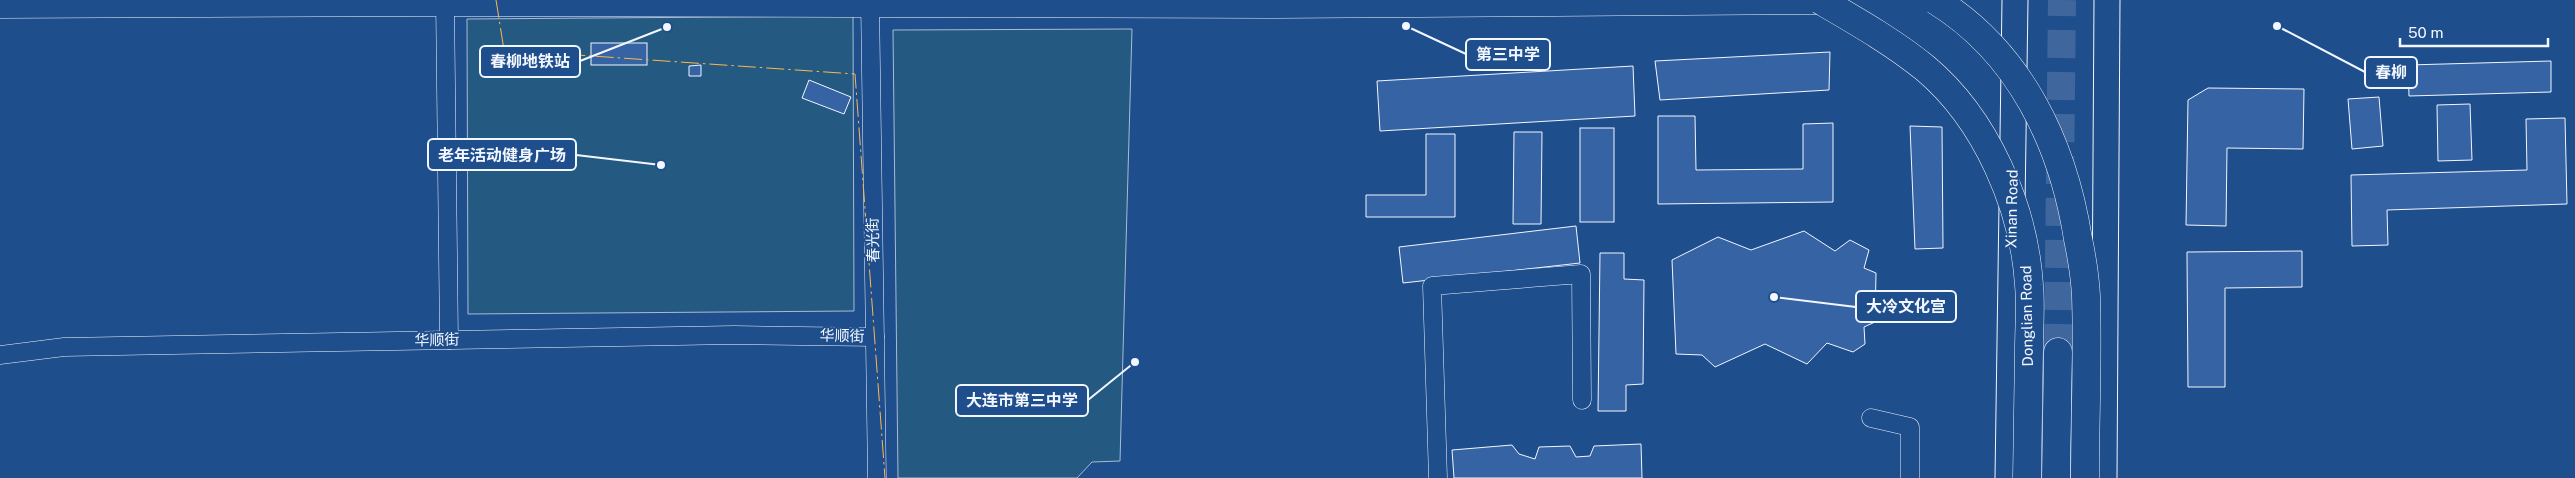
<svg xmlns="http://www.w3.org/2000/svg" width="2575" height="478" font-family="'Public Sans','Noto Sans SC',sans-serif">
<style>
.green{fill:#245a82;stroke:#a8bbd7}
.building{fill:#3563a3;stroke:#f2f6ff}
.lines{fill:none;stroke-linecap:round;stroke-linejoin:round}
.primary-tunnel{stroke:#3f679d;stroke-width:28;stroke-dasharray:28 14;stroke-linecap:butt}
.minor-casing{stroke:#f2f6ff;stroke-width:19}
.secondary-casing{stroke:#f2f6ff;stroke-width:27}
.primary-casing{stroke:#f2f6ff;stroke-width:29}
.minor{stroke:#1f4e8c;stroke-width:18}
.secondary{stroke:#1f4e8c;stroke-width:25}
.primary{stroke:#1f4e8c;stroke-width:28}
.trunk-bridge-casing{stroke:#f2f6ff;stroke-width:29;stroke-linecap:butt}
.trunk-bridge{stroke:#1f4e8c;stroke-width:28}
.power{stroke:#ffb74d;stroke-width:1;stroke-dasharray:18 4 2.5 4;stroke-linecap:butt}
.labels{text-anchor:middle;stroke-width:4;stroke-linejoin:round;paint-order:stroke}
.street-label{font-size:15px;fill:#f2f6ff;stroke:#1f4e8c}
.leader{fill:none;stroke:#f2f6ff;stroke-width:2}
.callout-dot{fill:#f2f6ff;stroke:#1f4e8c;stroke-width:2}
.callout{fill:#1f4e8c;stroke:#f2f6ff;stroke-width:2}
.callout-label{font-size:16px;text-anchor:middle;font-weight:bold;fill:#f2f6ff}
</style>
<rect width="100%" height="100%" fill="#1f4e8c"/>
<g class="green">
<path d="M853,16L854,311L468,314L467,19Z"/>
<path d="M1132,29L1120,461L1092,462L1077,478H898L893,30Z"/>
</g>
<g class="building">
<rect x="591" y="43" width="56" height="22"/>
<path d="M1830,52L1829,90L1660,100L1655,61Z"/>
<path d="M2551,61V92L2409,96L2408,65Z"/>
<path d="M701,65V76H689V66Z"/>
<path d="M1633,66L1635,116L1380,131L1377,81Z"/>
<path d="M809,80L851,97L844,114L802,98Z"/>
<path d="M2208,88L2304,89L2303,149L2227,148L2226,226L2186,225L2188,100Z"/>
<path d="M2379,97L2383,146L2352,149L2348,99Z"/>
<path d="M2470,104L2472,160L2438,161L2437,105Z"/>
<path d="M1658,116H1695L1696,170L1803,169V124L1833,123V202L1658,204Z"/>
<path d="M2565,118L2567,204L2387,210L2388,245L2352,246L2351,175L2527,170L2526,119Z"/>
<path d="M1910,126L1942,127L1943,248L1915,249Z"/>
<rect x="1580" y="128" width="34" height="94"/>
<path d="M1514,132H1542L1541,224H1513Z"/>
<path d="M1426,134H1455V217H1366V195H1426Z"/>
<path d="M1576,226L1580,263L1403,283L1399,247Z"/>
<path d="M1804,231L1835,251L1850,240L1869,250L1864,268L1876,273L1875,322L1864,327L1865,344L1853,352L1827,343L1807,364L1765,344L1715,367L1702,355L1676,354L1672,260L1718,237L1751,250Z"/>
<path d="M2302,251V287L2225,288V387H2188L2187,252Z"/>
<path d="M1600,253H1624V279L1644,280L1643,384L1626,385V411H1598Z"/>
<path d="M1641,444L1642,478H1454L1452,450L1512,445L1519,454L1535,459L1539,447L1570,446L1576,457L1590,456L1594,446Z"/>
</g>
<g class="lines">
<path class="primary-tunnel" d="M2058,352L2062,0"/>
<g class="minor-casing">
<g id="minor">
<path d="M445,0L449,340"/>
<path d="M870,2L877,478"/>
<path d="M0,355L64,347L734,335L875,337"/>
<path d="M1871,418L1910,427V478"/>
<path d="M1438,478L1432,286L1581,274L1582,400"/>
</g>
</g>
<g class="secondary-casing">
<g id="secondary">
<path d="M2008,478L2015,0"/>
<path d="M2104,478L2107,0"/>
</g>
</g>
<g class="primary-casing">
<g id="primary">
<path d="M0,4L445,2L1277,4L1820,0"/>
<path d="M2056,478L2058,352"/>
</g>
</g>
<use href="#minor" class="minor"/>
<use href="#secondary" class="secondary"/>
<use href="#primary" class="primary"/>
<g class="trunk-bridge-casing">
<g id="trunk-bridge">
<path d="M1820,0C1856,21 1893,42 1925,68C1986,119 2024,207 2029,285C2031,306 2029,328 2029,349C2028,392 2028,435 2027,478"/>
<path d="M1935,0C2020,52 2063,144 2078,239C2082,258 2085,277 2086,296C2088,356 2085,417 2085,478"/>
</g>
</g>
<use href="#trunk-bridge" class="trunk-bridge"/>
<path class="power" d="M496,0L504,50L855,74L885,478"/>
</g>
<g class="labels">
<g class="street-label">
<text transform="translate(2012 209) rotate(-89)" y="5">Xinan Road</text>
<text transform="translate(873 240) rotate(-91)" y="5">春光街</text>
<text transform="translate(2027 316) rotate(-91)" y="5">Donglian Road</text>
<text transform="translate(842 336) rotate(1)" y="5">华顺街</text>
<text transform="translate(437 340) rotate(-1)" y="5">华顺街</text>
</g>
</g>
<path class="leader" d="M1406 26L1466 54M667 27L580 61M2277 26L2365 72M661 165L576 155M1774 297L1856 307M1135 362L1088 400"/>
<g class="callout-dot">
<circle cx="1406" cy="26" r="5"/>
<circle cx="667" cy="27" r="5"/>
<circle cx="2277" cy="26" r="5"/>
<circle cx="661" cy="165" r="5"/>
<circle cx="1774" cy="297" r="5"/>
<circle cx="1135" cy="362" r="5"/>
</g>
<g class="callout">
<rect x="1466" y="39" width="84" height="31" rx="5"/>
<rect x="480" y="46" width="100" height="31" rx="5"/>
<rect x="2365" y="57" width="52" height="31" rx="5"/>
<rect x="428" y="139" width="148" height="31" rx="5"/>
<rect x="1856" y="291" width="100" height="31" rx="5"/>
<rect x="956" y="385" width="132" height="31" rx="5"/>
</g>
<g class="callout-label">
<text x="1508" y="60">第三中学</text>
<text x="530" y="67">春柳地铁站</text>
<text x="2391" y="78">春柳</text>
<text x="502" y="161">老年活动健身广场</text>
<text x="1906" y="312">大冷文化宫</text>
<text x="1022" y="406">大连市第三中学</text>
</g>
<path d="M2400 38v8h148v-8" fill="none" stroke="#f2f6ff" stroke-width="2.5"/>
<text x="2408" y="38" font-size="15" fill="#f2f6ff" stroke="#1f4e8c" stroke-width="4" paint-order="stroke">50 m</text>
</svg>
